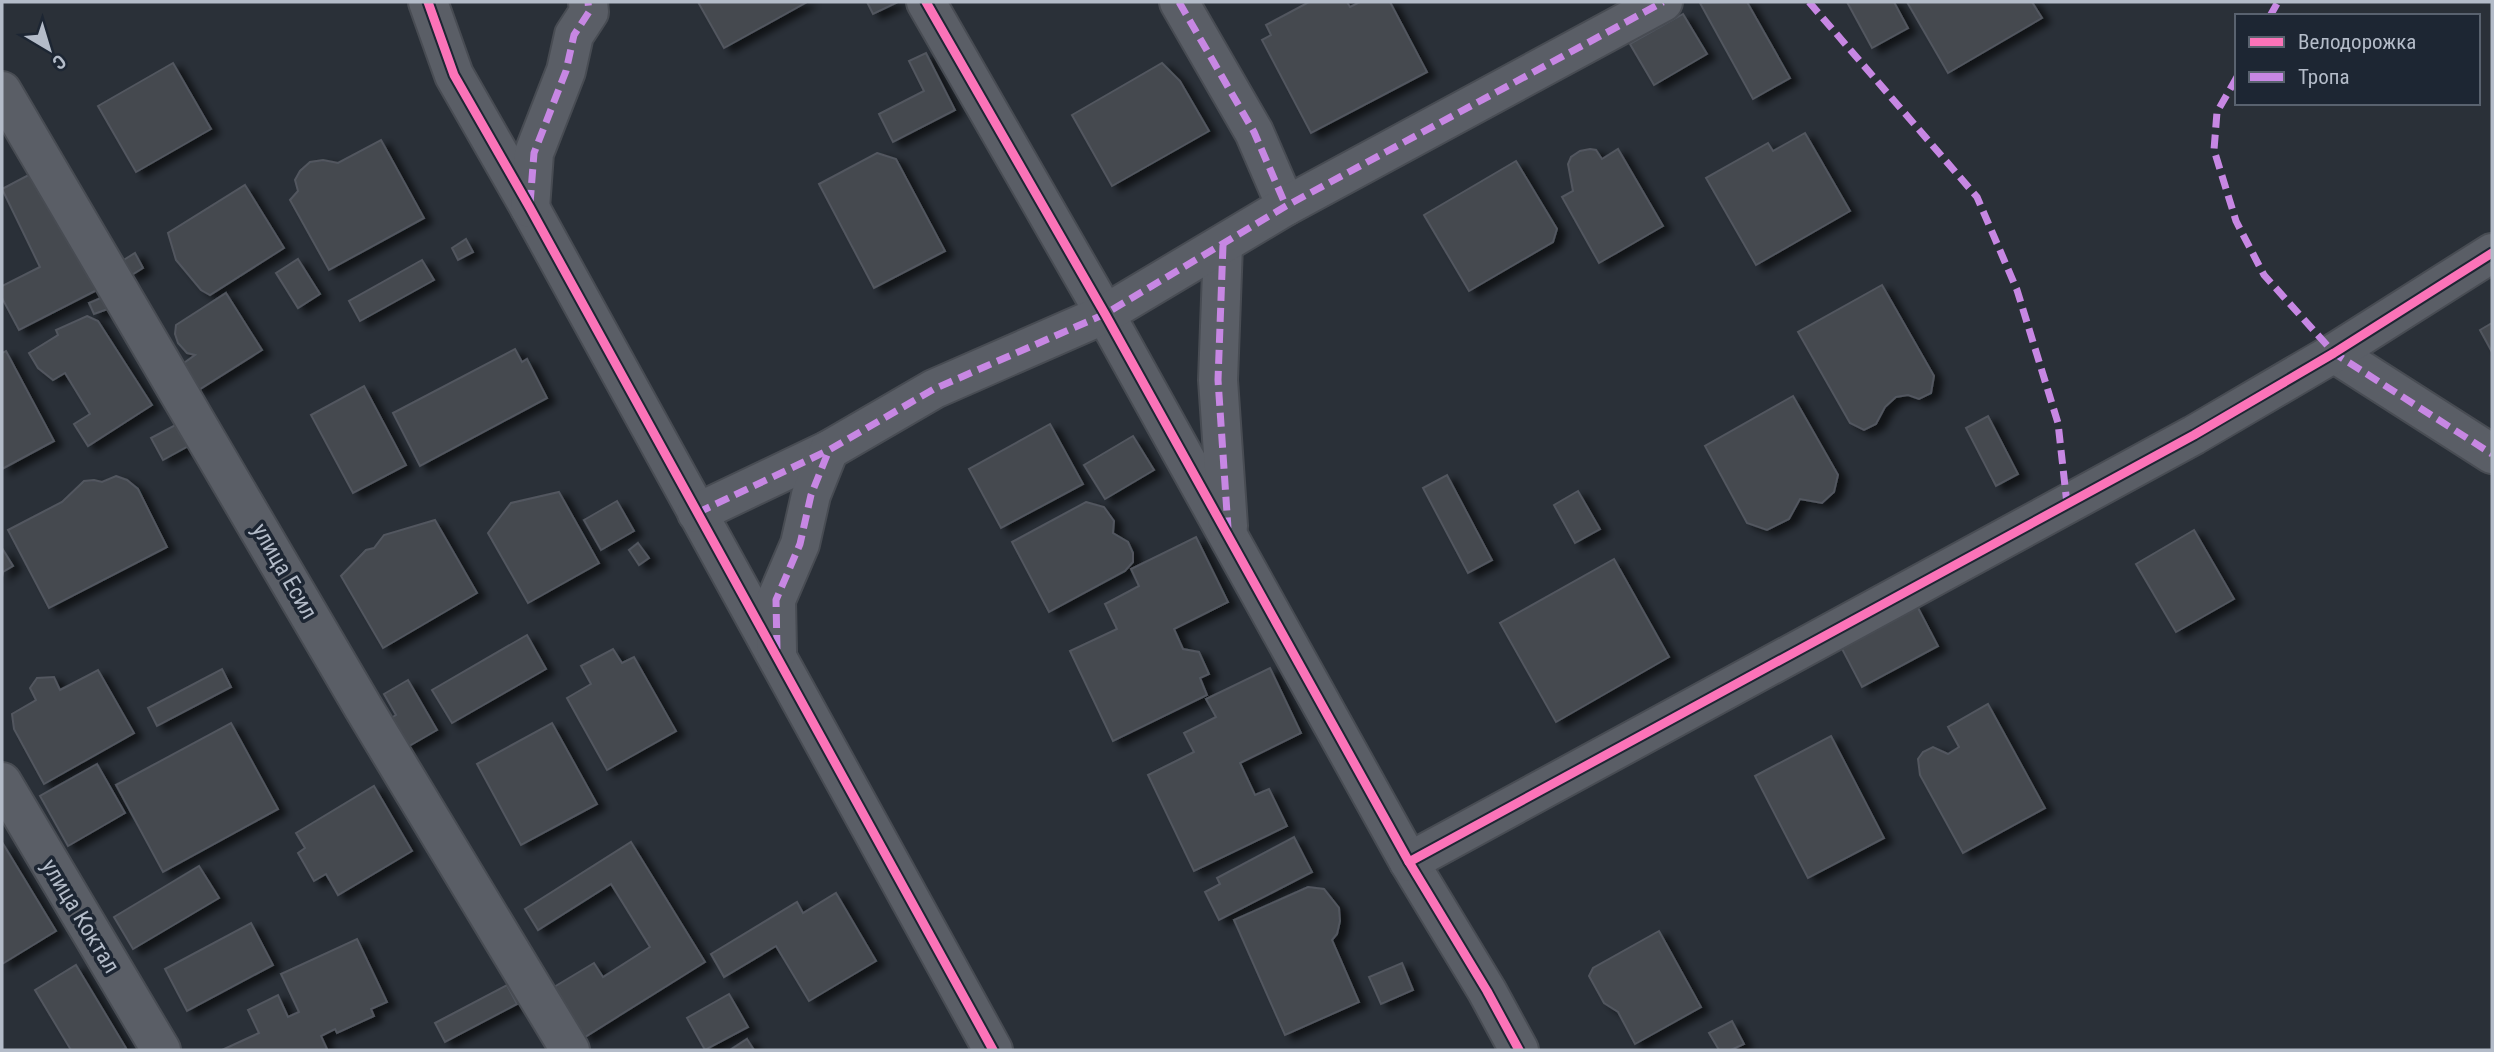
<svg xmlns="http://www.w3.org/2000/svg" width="2494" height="1052" font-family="'Roboto Condensed',sans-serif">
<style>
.building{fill:#444950;stroke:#52575f;stroke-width:2;filter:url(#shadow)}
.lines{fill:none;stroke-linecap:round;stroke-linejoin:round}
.street-casing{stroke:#484c53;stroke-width:42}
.street{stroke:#5a5e66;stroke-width:38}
.quiet{stroke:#c787e3;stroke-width:7;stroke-dasharray:14 7;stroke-linecap:butt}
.cycleway-casing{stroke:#1d2633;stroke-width:13}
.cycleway{stroke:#fb73b8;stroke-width:9}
.labels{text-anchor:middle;stroke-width:7;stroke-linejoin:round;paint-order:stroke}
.street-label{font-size:23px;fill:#b4bcc9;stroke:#1d2633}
</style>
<defs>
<filter id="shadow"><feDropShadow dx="8" dy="4.5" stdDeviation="3.5" flood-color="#0009"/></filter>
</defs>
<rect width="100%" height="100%" fill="#2a3038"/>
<g class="building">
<path d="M698,2H807L724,48Z"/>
<path d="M867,2H895L896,3L873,14Z"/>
<path d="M1309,2H1347L1350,7L1360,2H1390L1427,72L1311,133L1262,40L1271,35L1266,25Z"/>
<path d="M1747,2L1790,78L1753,99L1700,3Z"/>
<path d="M1847,2H1894L1908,28L1872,48Z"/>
<path d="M1907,2H2032L2042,18L1948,73Z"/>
<path d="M1683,14L1707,54L1654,85L1630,44Z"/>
<path d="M926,53L955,110L893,142L879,114L924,91L909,61Z"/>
<path d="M173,63L211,129L136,172L98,106Z"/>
<path d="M1162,63L1180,81L1209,131L1112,186L1072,115Z"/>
<path d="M1805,133L1850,211L1756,265L1706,178L1768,143L1773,151Z"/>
<path d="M381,140L424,218L329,270L290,200L298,191L295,180L300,171L310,162L323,160L338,163Z"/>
<path d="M1590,149L1596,150L1602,159L1618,149L1663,226L1599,263L1562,197L1573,191L1568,164L1571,157L1580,151Z"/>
<path d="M877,153L896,159L945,251L874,288L819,184Z"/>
<path d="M1516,161L1557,229L1553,242L1469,291L1424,215Z"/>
<path d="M36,171L97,290L19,330L2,298V286L40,267L2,189Z"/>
<path d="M245,185L284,248L210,295L201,290L176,260L168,233Z"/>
<path d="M466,239L473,252L458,260L452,248Z"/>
<path d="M135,253L143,268L130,276L122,261Z"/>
<path d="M298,259L320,294L298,308L276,273Z"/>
<path d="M422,260L434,280L360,321L349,301Z"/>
<path d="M1882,285L1934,376L1931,393L1919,399L1908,395L1896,397L1885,407L1876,424L1864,430L1850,423L1798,332Z"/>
<path d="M226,293L262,350L197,391L181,365L195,355L187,353L178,343L175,334L176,325Z"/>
<path d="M103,297L108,309L94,314L89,303Z"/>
<path d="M87,316L98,321L152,405L88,446L74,424L90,414L65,373L53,380L38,368L29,353L58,335L56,330Z"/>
<path d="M2492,323V352L2480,330Z"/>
<path d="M515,349L522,362L527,359L547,398L420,466L393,413Z"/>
<path d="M6,351L54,441L2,469V353Z"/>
<path d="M364,386L406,465L353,493L311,415Z"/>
<path d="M1793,396L1838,475L1834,492L1822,503L1800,499L1789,519L1767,530L1747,523L1705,446Z"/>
<path d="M1988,416L2018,474L1996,486L1966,428Z"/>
<path d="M179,423L190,445L163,460L151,438Z"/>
<path d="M1050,424L1083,484L1001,528L969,469Z"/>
<path d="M1133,436L1154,470L1105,499L1084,465Z"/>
<path d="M1447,475L1492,560L1468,573L1423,488Z"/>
<path d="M116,476L127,480L138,489L167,547L49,608L8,530L62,502L84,481L94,480L102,482Z"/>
<path d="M1578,491L1600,529L1575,543L1554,505Z"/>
<path d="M559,492L599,563L528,603L488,533L511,503Z"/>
<path d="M617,501L634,531L601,550L584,520Z"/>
<path d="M1086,502L1104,507L1114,521L1113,533L1128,542L1133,553V562L1125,571L1049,612L1012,542Z"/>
<path d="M435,520L477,593L383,648L341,576L366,550L374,548L384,535Z"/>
<path d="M2194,530L2234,599L2176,632L2136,564Z"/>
<path d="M1196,537L1228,602L1174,629L1183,649L1199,652L1209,674L1200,678L1207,695L1113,741L1070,651L1117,629L1105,604L1139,586L1131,569Z"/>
<path d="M638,543L649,558L639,565L629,550Z"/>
<path d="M2,548L13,566L3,572L2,577Z"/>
<path d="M1614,559L1669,657L1556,722L1500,623Z"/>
<path d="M1916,604L1938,646L1862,687L1840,645Z"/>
<path d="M527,635L546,669L452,723L432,690Z"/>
<path d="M613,649L622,663L634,657L676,731L607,770L567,698L591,684L581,666Z"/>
<path d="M1270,668L1301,733L1240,763L1255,795L1269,789L1287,826L1194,871L1148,775L1194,752L1184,733L1216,717L1206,699Z"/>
<path d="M222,669L231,687L157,726L148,708Z"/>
<path d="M98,670L134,733L44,784L14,729L12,714L36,700L30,688L37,678L54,677L60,690Z"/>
<path d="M408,680L437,730L404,749L388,720L396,715L384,694Z"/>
<path d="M1988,704L2045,808L1963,853L1920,775L1918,759L1923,752L1933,747L1948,754L1959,747L1948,727Z"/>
<path d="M231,723L278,809L163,872L116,785Z"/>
<path d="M552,723L597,804L521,845L477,764Z"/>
<path d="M1831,736L1884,838L1808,878L1755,776Z"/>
<path d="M97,764L125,813L68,846L40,796Z"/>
<path d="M374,786L412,851L338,895L326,874L314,881L298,853L305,848L296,833Z"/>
<path d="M1294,837L1312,872L1219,920L1205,892L1220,884L1217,878Z"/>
<path d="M2,842L56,931L2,964Z"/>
<path d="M631,842L705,962L585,1037L554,987L594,963L603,977L650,947L611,884L538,930L525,909Z"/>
<path d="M199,866L219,898L133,949L114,917Z"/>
<path d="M1308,887L1324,889L1339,908L1340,921L1337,934L1332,940L1359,1002L1285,1035L1234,920Z"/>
<path d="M836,893L876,961L809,1001L776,946L724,977L711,954L797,902L803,913Z"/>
<path d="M251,923L273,965L187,1011L165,969Z"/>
<path d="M1659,931L1701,1007L1635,1044L1618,1012L1604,1003L1589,976L1593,968Z"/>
<path d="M357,939L387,1002L371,1009L374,1016L337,1033L335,1029L321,1036L327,1049L325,1050H222L259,1033L248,1010L278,995L288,1017L299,1012L281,974Z"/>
<path d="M1402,963L1413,990L1381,1004L1369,977Z"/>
<path d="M76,965L126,1048L122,1050H71L35,990Z"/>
<path d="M507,985L517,1004L445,1042L435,1023Z"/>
<path d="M729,994L748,1027L705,1050L687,1018Z"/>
<path d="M1732,1021L1744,1044L1731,1050H1719L1709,1033Z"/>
<path d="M747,1039L754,1050H730Z"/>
</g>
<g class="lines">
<g class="street-casing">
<g id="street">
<path d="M428,2L454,75L530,208L993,1050"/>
<path d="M926,2L1105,314L1409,862L1487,991L1519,1050"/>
<path d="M1179,2L1254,132L1286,206"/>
<path d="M2,91L363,707L570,1050"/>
<path d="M530,208L534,153L566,71L574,35L589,12L588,2"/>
<path d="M1223,245L1218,380L1228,526"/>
<path d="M2334,353L2492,454"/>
<path d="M697,513L829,450"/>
<path d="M777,651L776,600L800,544L811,495L829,450L934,389L1105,314L1286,206L1663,2"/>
<path d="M2,782L161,1050"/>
<path d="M1409,862L2194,435L2334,353L2492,253"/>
</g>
</g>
<use href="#street" class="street"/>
<g class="quiet">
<path d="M1179,2L1254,132L1286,206"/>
<path d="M1809,2L1977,197L2017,290L2058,423L2067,504"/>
<path d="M2270,16L2278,2"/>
<path d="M2237,77L2217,112L2214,150L2236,221L2264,275L2334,353L2492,454"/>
<path d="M530,204L534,153L566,71L574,35L589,12L588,2"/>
<path d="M1223,245L1218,380L1228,528"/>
<path d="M697,513L829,450"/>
<path d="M777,649L776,600L800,544L811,495L829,450L934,389L1105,314L1286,206L1663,2"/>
</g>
<g class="cycleway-casing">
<g id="cycleway">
<path d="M428,2L454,75L530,208L993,1050"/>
<path d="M926,2L1105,314L1409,862L1487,991L1519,1050"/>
<path d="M1409,862L2194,435L2334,353L2492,253"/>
</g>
</g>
<use href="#cycleway" class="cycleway"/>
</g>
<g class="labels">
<g class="street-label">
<text transform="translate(285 571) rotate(60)" y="8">улица Есил</text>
<text transform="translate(81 916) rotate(59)" y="8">улица Коктал</text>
</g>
</g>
<rect width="2494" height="1052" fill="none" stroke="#b4bcc9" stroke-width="7"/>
<rect x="2235" y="14" width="245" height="91" fill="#1d2633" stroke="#59626f" stroke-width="2"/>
<rect x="2249" y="37" width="35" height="10" fill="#fb73b8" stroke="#59626f" stroke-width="2"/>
<text x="2298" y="49" font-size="21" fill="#b4bcc9">Велодорожка</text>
<rect x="2249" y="72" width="35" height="10" fill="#c787e3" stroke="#59626f" stroke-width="2"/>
<text x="2298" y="84" font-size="21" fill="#b4bcc9">Тропа</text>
<g transform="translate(49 49) rotate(142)" stroke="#1d2633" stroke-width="5" paint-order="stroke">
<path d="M0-5L12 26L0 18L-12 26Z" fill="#b4bcc9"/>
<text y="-10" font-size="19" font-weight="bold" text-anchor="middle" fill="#b4bcc9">С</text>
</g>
</svg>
